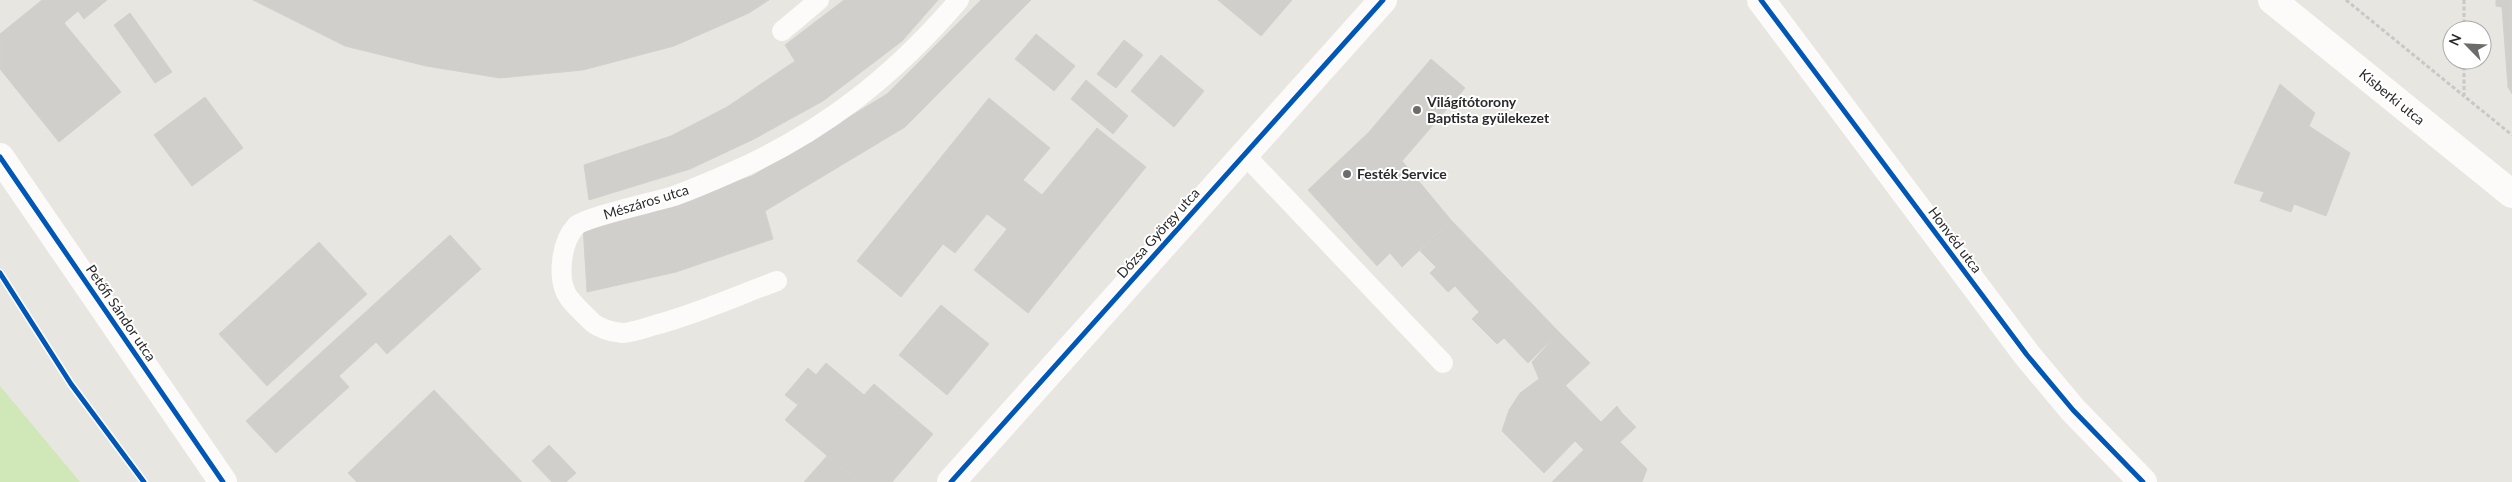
<svg xmlns="http://www.w3.org/2000/svg" width="2512" height="482" font-family="Lato,sans-serif">
<style>
.pitch{fill:#d0e7b7}
.building{fill:#d1cfcb;stroke:#d3d1cc}
.lines{fill:none;stroke-linecap:round;stroke-linejoin:round}
.path{stroke:#c8c8c7;stroke-width:3;stroke-dasharray:4 2.5;stroke-linecap:butt}
.lane{stroke:#fcfbfa;stroke-width:20}
.street{stroke:#fcfbfa;stroke-width:28}
.secondary{stroke:#fcfbfa;stroke-width:28}
.cycleway-casing{stroke:#fff;stroke-width:8}
.cycleway{stroke:#0057b8;stroke-width:5}
.poi-dot{fill:#6c6c6a;stroke:#fff;stroke-width:2}
.labels{text-anchor:middle;stroke-width:4;stroke-linejoin:round;paint-order:stroke}
.street-label{font-size:14px;fill:#2a2a2a;stroke:#fff}
.poi-label{font-size:14px;font-weight:bold;fill:#2a2a2a;stroke:#fff;text-anchor:start}
</style>
<rect width="100%" height="100%" fill="#e8e6e0"/>
<path class="pitch" d="M0,386L80,482H0Z"/>
<g class="building">
<path d="M42,0H107L84,19L78,11L64,23L121,92L59,142L0,69V34Z"/>
<path d="M253,0H769L749,13L674,46L583,70L500,78L426,66L345,46Z"/>
<path d="M844,0H938L902,41L823,101L754,139L690,169L589,200L584,165L671,136L727,107L795,61L785,45Z"/>
<path d="M981,0H1031L905,127L765,211L773,239L676,272L587,292L583,226L657,209L752,176L887,94Z"/>
<path d="M1218,0H1292L1261,36Z"/>
<path d="M2496,0H2512V94L2508,87L2502,7L2496,6Z"/>
<path d="M130,13L172,72L155,83L114,25Z"/>
<path d="M1036,34L1075,66L1054,91L1015,59Z"/>
<path d="M1124,40L1143,55L1116,88L1097,74Z"/>
<path d="M1161,55L1204,91L1174,127L1131,91Z"/>
<path d="M1431,59L1465,88L1402,161L1369,132Z"/>
<path d="M1086,80L1128,116L1113,134L1071,99Z"/>
<path d="M2280,84L2315,113L2309,126L2350,153L2326,216L2294,204L2291,212L2260,201L2264,192L2234,183Z"/>
<path d="M205,97L243,148L192,186L154,135Z"/>
<path d="M989,98L1050,148L1023,180L1042,195L1097,128L1146,167L1028,313L974,270L1007,229L987,214L955,253L943,244L901,297L857,261Z"/>
<path d="M1369,132L1402,161L1451,220L1402,267L1390,253L1377,266L1308,190Z"/>
<path d="M1451,220L1559,332L1528,363L1504,338L1497,344L1472,319L1479,312L1455,286L1448,292L1430,273L1436,267L1420,251Z"/>
<path d="M450,235L481,269L387,354L376,342L339,376L349,387L276,453L246,421Z"/>
<path d="M319,242L367,294L267,386L219,334Z"/>
<path d="M941,305L989,344L947,395L899,355Z"/>
<path d="M1559,332L1590,363L1565,386L1555,375L1539,379L1532,362Z"/>
<path d="M826,363L864,395L874,384L933,434L892,482H858L785,420L798,405L785,395L808,368L816,375Z"/>
<path d="M1555,375L1601,422L1617,406L1621,412L1584,450L1575,441L1544,473L1502,431L1509,410L1520,393L1539,379Z"/>
<path d="M434,390L522,482H357L348,473Z"/>
<path d="M1621,412L1636,427L1620,442L1647,469L1642,482H1552Z"/>
<path d="M549,445L576,473L566,482H552L532,461Z"/>
<path d="M827,456L858,482H804Z"/>
</g>
<g class="lines">
<g class="path">
<path d="M2346,0L2464,96"/>
<path d="M2464,0V30"/>
<path d="M2464,60V96L2512,135"/>
</g>
<g class="lane">
<path d="M782,31L819,0"/>
<path d="M1244,154L1443,363"/>
<path d="M777,281C736,296 697,314 655,325C645,328 632,333 622,333C612,332 601,329 593,323C585,315 576,307 569,298C556,280 561,242 576,226C585,217 655,202 674,196C693,189 712,181 730,173C822,133 894,76 959,0"/>
</g>
<g class="street">
<path d="M1761,0L2027,355L2073,410L2143,482"/>
<path d="M2272,0L2512,194"/>
<path d="M951,482L1383,0"/>
</g>
<path class="secondary" d="M0,157L223,482"/>
<g class="cycleway-casing">
<g id="cycleway">
<path d="M1761,0L2027,355L2073,410L2143,482"/>
<path d="M0,157L223,482"/>
<path d="M0,273L71,384L144,482"/>
<path d="M951,482L1383,0"/>
</g>
</g>
<use href="#cycleway" class="cycleway"/>
</g>
<g class="poi-dot">
<circle cx="1417" cy="110" r="5"/>
<circle cx="1347" cy="174" r="5"/>
</g>
<g class="labels">
<g class="street-label">
<text transform="translate(2392 97) rotate(39)" y="5">Kisberki utca</text>
<text transform="translate(646 202) rotate(-17)" y="5">Mészáros utca</text>
<text transform="translate(1158 233) rotate(-48)" y="5">Dózsa György utca</text>
<text transform="translate(1955 240) rotate(53)" y="5">Honvéd utca</text>
<text transform="translate(121 313) rotate(56)" y="5">Petőfi Sándor utca</text>
</g>
<g class="poi-label">
<text x="1427" y="107">Világítótorony<tspan x="1427" dy="16">Baptista gyülekezet</tspan></text>
<text x="1357" y="179">Festék Service</text>
</g>
</g>
<g transform="translate(2467 45) rotate(294)"><circle r="24" fill="#ffffff" stroke="#aaaaaa"/>
<path d="M0-4L9 19L0 12L-9 19Z" fill="#6c6c6a"/>
<text y="-8" font-size="14" font-weight="bold" text-anchor="middle" fill="#2a2a2a">N</text>
</g>
</svg>
